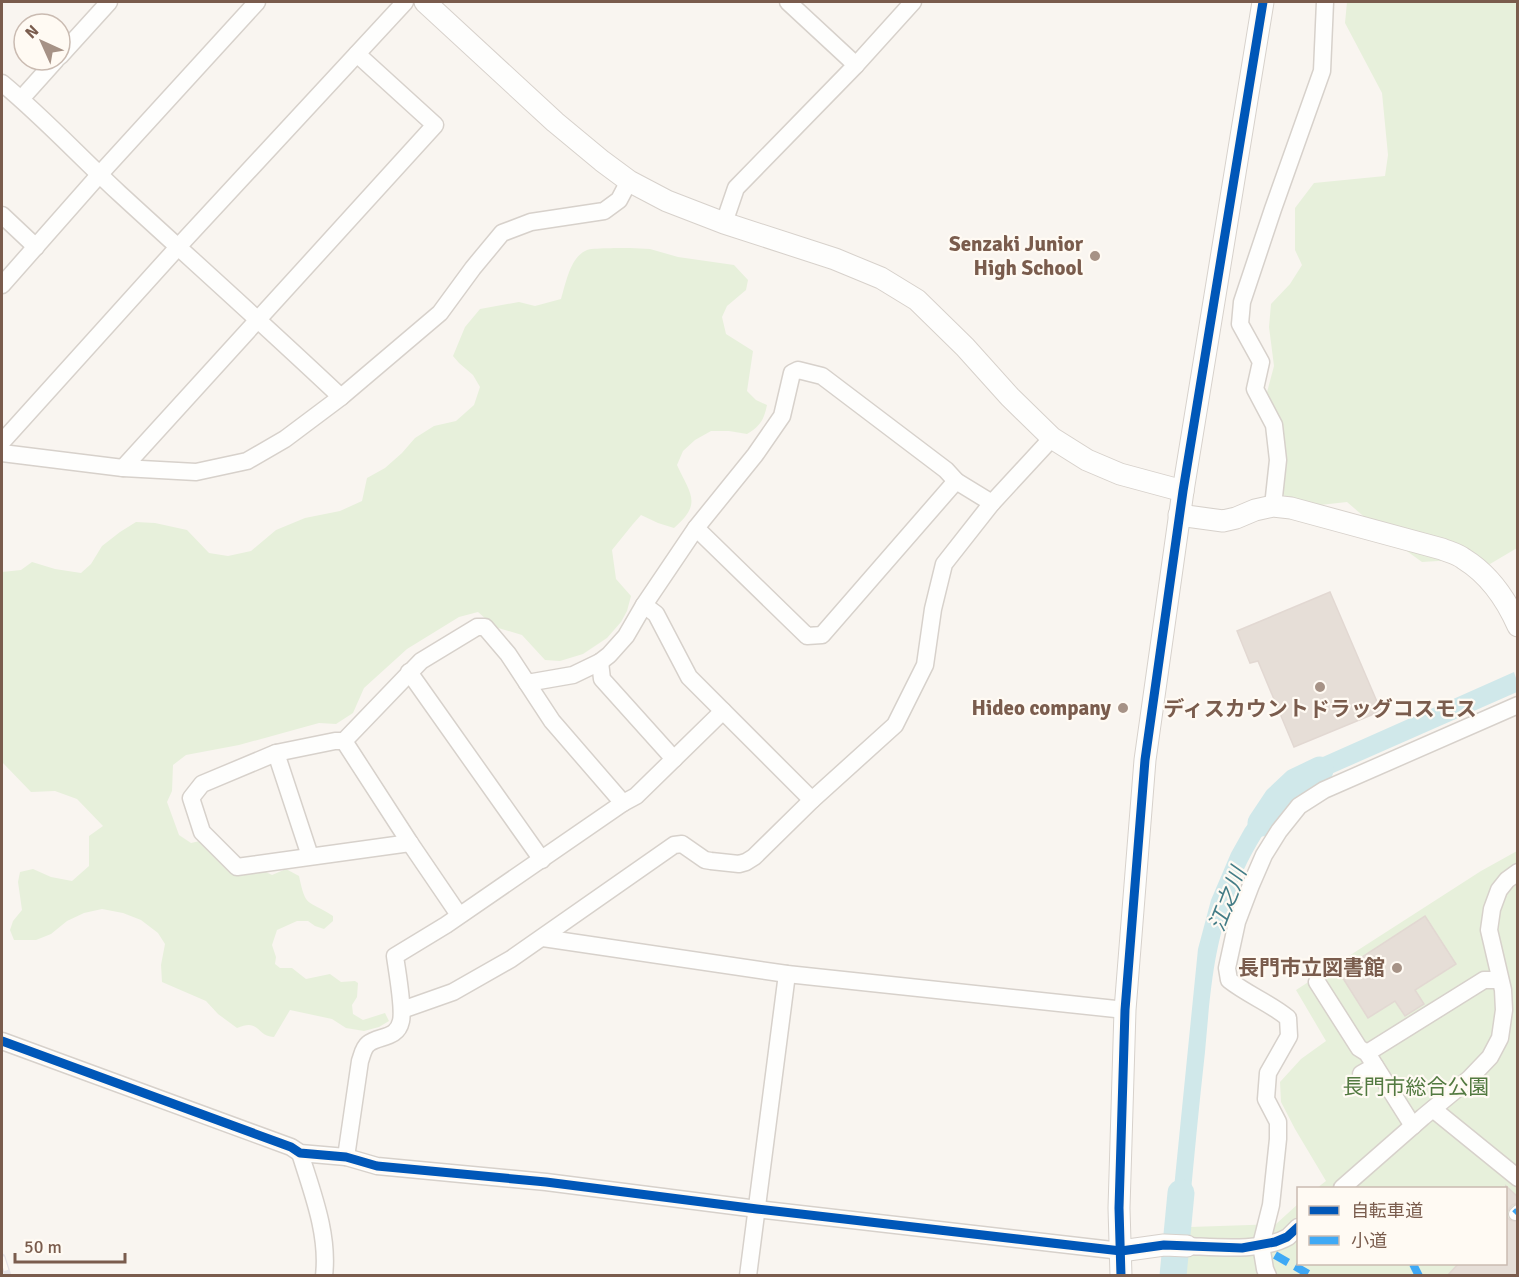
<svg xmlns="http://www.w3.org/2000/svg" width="1519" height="1277" font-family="Signika,'Noto Sans JP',sans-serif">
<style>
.green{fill:#e7f0db}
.water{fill:#d0e8ea}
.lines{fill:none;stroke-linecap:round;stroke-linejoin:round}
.river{stroke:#d0e8ea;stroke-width:27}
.building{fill:#e6ded7;stroke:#e2d8d2;stroke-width:1.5}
.pedestrian-casing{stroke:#d7d1cb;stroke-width:14}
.minor-casing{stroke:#d7d1cb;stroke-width:19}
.tertiary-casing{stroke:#d7d1cb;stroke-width:23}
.pedestrian{stroke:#fefefd;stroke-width:12}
.minor{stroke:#fefefd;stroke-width:16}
.tertiary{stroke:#fefefd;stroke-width:21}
.rail-casing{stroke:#e6e3e7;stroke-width:7}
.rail{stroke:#fffaf3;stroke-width:4.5;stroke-dasharray:14;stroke-linecap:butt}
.quiet{stroke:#3fa9f5;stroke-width:8;stroke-dasharray:15 8;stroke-linecap:butt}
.cycleway-casing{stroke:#fffaf3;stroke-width:13}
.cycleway{stroke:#0057b8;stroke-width:9}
.poi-dot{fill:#a69286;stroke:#fffaf3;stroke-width:2}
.labels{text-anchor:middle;stroke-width:4.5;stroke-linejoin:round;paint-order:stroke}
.poi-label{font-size:21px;font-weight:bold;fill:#7a5c4d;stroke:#fffaf3;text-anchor:end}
.park-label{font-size:21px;fill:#537a41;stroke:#fffaf3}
.water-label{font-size:22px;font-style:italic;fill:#437c86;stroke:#fffaf3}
</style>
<rect width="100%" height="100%" fill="#f9f5f0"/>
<g class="green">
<path d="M1347,2H1517V548L1490,564L1454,560L1422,562L1390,539L1347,502L1320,505L1286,498L1269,471L1270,427L1266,396L1274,366L1269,327L1271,304L1290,284L1302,265L1295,250V208L1314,183L1385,176L1388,155L1382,93L1345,23Z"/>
<path d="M630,248L650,249L678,257L734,265L748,280L746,290L727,306L722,317L726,334L753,351L747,391L756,400L767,405C764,420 760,426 747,434L729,431H711L695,440L683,451L677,465C690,494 703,503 674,528L658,523L641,515L633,524L612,550L616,579L631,596L627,611L621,622L607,638L583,654L560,661L545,660L522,635L495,627L478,612L459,617L407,649L364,688L353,713L336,724L319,723L239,745L186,755L173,765L172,791L167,802L179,835L191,843L204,840L221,864L237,875L264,871L272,875L286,869L299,876C306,909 307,899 333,916V921L324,929L315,926L308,921H297L277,930L272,945L276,957L275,964L280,968H292L306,979L330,974L341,982L355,981L358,983L357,997L352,1005L353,1014L363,1020L385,1013L389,1021L379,1027L364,1031L346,1028L332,1019L290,1010L274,1037C256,1036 260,1018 237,1028L218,1014L206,1001L162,982L161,965L165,944L158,933L141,920L123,913L102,909L84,913L67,921L51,934L36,940H14L10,930L13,921L22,910L18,882L20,872L33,869L51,877L72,881L89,866V836L103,826L77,799L55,791L31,792L2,762V572L21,570L32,562L55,569L81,573L91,564L102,546L120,532L136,522L155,523L187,530L209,553L228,556L251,551L276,530L305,518L340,511L362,501L367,478L385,468L402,453L415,438L434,426L456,421L474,405L480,387L473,375L459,363L453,356L465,327L480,309L519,302L535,306L561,299C566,283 570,257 587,250C591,248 622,248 630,248Z"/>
<path d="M1517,851V1275L1186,1276L1190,1227L1276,1224L1298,1204V1264H1506V1188H1317L1326,1181L1295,1129L1281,1102L1280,1082L1301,1059L1326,1041L1296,990L1481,871Z"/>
</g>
<g class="water">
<path d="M1514,672L1517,681V692L1331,774L1312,784L1296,796L1283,782L1294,772L1307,764Z"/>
<path d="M1276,787L1289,803C1264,827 1249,857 1235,889L1236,891C1213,941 1210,997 1205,1052C1199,1105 1194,1159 1189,1212H1185L1182,1228H1170L1198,949L1211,900L1231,853L1245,828Z"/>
<path d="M1184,1266L1183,1275H1165L1166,1267Z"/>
</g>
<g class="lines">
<g class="river">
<path d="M1261,823L1277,799L1295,782L1320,770"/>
<path d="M1173,1276L1181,1193"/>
</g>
</g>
<g class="building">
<path d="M1330,592L1381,711L1294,747L1258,661L1250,663L1237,631Z"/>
<path d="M1425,916L1456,964L1415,990L1424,1004L1405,1016L1395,1001L1368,1018L1339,972Z"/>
<path d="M1506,1186L1518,1197V1203L1512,1205L1507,1212V1217L1510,1220L1518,1222V1275H1448L1459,1263H1506Z"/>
</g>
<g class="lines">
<g class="pedestrian-casing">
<path id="pedestrian" d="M1515,1214L1518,1211"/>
</g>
<g class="minor-casing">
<g id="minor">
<path d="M788,2L856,65"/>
<path d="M60,56L109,2"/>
<path d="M2,83C43,117 79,156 119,193C193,261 268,328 341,397"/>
<path d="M21,99L56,60"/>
<path d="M2,215L36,247"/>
<path d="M724,223L736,188L856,65L913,2"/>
<path d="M2,285L99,175L257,2"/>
<path d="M2,442L178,247L405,2"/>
<path d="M2,453L123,468L196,472L247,461L285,439L341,397L440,313L473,268L502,233L531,222L604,211L619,200L629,181"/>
<path d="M123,468L435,125L357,54"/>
<path d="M1273,506L1278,460L1274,425L1255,389L1261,362L1240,324L1242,302L1273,209L1322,71L1325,2"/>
<path d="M696,528L807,636L822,635L956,481L992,503"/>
<path d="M644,605L656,614L689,677L812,800"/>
<path d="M600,662L602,679L674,759"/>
<path d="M409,672L542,860"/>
<path d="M527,683L573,675L600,662L609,655L626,636L644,605L696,528L755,455L782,416L792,373L798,370L822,376L946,470L956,481"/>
<path d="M344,741L410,843L459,915"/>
<path d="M276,753L310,856"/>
<path d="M410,843L237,867L202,832L191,798L202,784L276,753L335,741H344L421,661L477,627H485L508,654L552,721L623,803"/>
<path d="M543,938L787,974L1125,1010"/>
<path d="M1317,982L1359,1048L1367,1053L1413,1126"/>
<path d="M402,1010L453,992L511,959L674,845L682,844L705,860L711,861L739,864L746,862L754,857L812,800L895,725L925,665L933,609L944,564L992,503L1052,438"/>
<path d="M2,1041L291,1147L300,1153L346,1157L377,1166L546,1182L757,1209L1121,1251"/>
<path d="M1367,1053L1484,980H1500"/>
<path d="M1361,1074L1375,1066"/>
<path d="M1433,1109L1518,1178"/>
<path d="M300,1153C312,1192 329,1234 324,1276"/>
<path d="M346,1157L360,1061C362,1056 363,1048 368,1044C378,1035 397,1040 401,1021C404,1008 397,971 395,956L446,925L623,803L636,796L723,711"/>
<path d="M1342,1188L1423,1117L1469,1079L1490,1057L1500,1038L1504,1010L1503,990L1489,930L1492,909L1499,890L1507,880L1518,872"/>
<path d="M1187,1246C1216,1247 1262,1252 1288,1237C1291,1234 1295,1230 1298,1227"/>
<path d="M748,1276L787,974"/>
<path d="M1268,1276L1265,1269L1261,1245L1271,1205L1278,1139V1122L1266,1099L1268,1073L1289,1036L1288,1018C1270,1003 1248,995 1229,980L1227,968L1237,922L1251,885L1264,855L1279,831L1299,806L1324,790L1518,705"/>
</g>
</g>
<g class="tertiary-casing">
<g id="tertiary">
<path d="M425,2L555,122L602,161L629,181L667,201L724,223L835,259L881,278L917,300L965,347L1010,397L1052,438L1087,460L1120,474L1183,491"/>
<path d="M1179,515L1223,521L1236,518L1255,510L1273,506L1291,508L1442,549C1449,552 1458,554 1464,559C1490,575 1506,599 1518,626"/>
<path d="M1121,1251L1164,1245L1187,1246"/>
<path d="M1121,1276L1119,1208L1125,1010L1145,760L1183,491L1263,2"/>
</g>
</g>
<use href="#pedestrian" class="pedestrian"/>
<use href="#minor" class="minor"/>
<use href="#tertiary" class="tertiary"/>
<g class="rail-casing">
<path id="rail" d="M2,1257L8,1276"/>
</g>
<use href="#rail" class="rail"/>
<g class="quiet">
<path d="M1515,1214L1518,1211"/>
<path d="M1275,1255L1312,1276"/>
<path d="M1413,1264L1419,1276"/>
</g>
<g class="cycleway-casing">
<g id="cycleway">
<path d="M2,1041L291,1147L300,1153L346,1157L377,1166L546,1182L757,1209L1121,1251L1164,1245L1242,1248L1275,1242L1287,1237L1298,1227"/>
<path d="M1121,1276L1119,1208L1125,1010L1145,760L1183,491L1263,2"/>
</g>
</g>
<use href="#cycleway" class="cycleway"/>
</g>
<g class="poi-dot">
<circle cx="1095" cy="256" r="6"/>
<circle cx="1320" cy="687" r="6"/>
<circle cx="1123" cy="708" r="6"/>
<circle cx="1397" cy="968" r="6"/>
</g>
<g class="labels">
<g class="poi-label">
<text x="1083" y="251">Senzaki Junior<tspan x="1083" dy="24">High School</tspan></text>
<text x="1111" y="715">Hideo company</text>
<text x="1320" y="716" text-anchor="middle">ディスカウントドラッグコスモス</text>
<text x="1385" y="975">長門市立図書館</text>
</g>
<g class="park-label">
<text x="1416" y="1094">長門市総合公園</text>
</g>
<g class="water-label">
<text transform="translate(1227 899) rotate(-69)" y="8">江之川</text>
</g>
</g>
<rect width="1519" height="1277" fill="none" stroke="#7a5c4d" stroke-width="6"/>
<rect x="1297" y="1187" width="210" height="78" fill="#fffaf3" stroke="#cabbb1" stroke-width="1.5"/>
<rect x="1309" y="1206" width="30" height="9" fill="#0057b8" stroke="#cabbb1" stroke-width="1.5"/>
<text x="1351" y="1217" font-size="18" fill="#7a5c4d">自転車道</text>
<rect x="1309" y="1236" width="30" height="9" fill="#3fa9f5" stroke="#cabbb1" stroke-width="1.5"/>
<text x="1351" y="1247" font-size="18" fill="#7a5c4d">小道</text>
<g transform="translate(42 42) rotate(315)"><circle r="28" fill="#fffaf3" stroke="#cabbb1" stroke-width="1.5"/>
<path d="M0-4.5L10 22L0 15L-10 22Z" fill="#a69286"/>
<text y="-9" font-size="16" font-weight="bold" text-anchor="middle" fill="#7a5c4d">N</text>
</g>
<path d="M15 1253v9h110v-9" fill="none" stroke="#7a5c4d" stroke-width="3"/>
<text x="24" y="1253" font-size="18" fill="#7a5c4d" stroke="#fffaf3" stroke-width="4.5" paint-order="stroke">50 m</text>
</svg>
